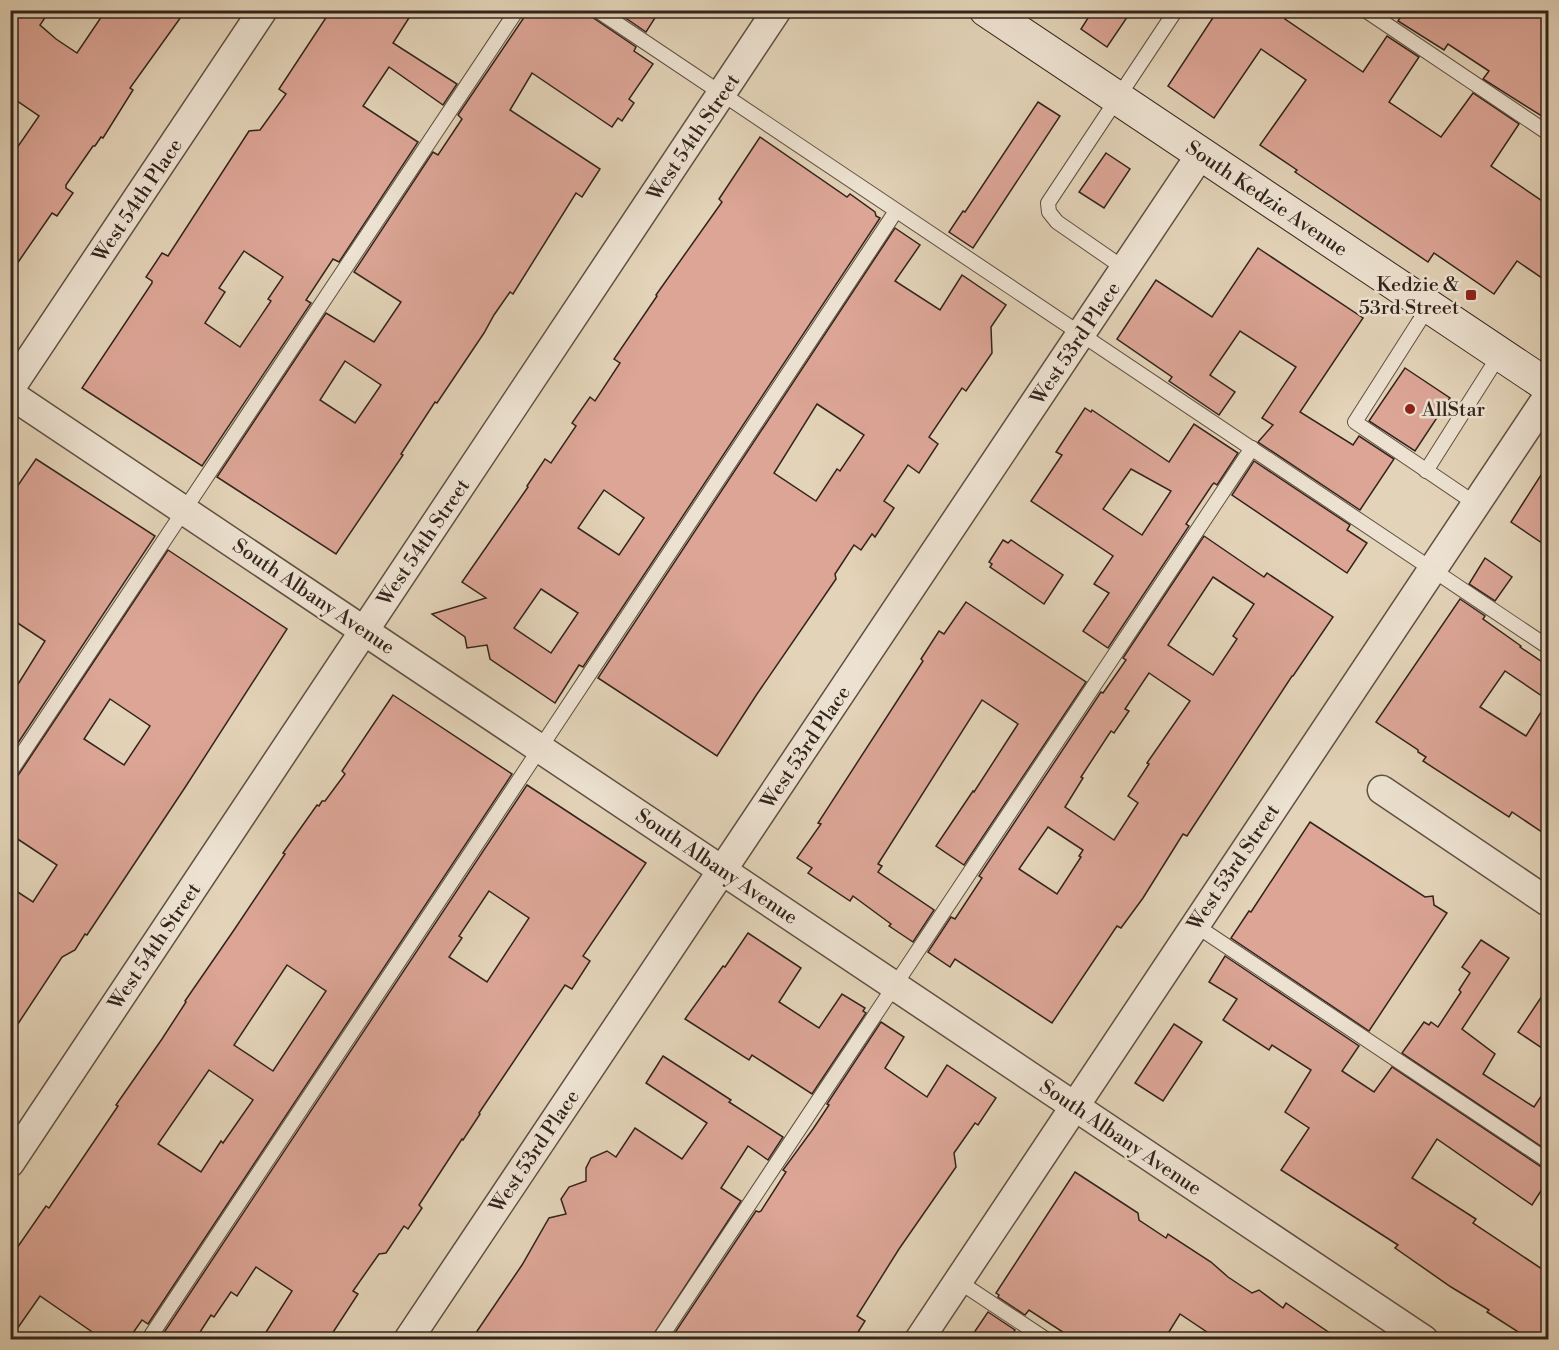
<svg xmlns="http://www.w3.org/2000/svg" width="1559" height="1350" font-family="'Libre Bodoni',serif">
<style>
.building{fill:#dca596;stroke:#33241c;stroke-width:1.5;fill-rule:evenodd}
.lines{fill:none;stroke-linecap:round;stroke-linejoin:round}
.lane-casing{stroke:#5f5043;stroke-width:16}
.street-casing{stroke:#5f5043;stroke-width:31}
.secondary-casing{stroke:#33241c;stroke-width:35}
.lane{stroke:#ede2d1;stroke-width:14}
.street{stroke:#ede2d1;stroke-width:28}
.secondary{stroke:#ede2d1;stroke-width:33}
.poi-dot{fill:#8f2418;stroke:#ede2d1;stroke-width:2}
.labels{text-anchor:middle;stroke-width:5;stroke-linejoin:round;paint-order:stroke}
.street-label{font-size:20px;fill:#33241c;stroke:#ede2d1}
.poi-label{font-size:20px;fill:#33241c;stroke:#ede2d1;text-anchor:end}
</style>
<rect width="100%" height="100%" fill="#e3d3b8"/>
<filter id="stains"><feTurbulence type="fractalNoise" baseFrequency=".00333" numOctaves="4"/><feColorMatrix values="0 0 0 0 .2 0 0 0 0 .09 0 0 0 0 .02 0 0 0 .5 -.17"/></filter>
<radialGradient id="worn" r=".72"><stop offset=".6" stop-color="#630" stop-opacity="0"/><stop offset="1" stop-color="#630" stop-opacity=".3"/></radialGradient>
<g class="building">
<path d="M20,10H50L40,25L56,39L77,53L106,10H186L130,88L133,90L103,138L101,137L95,146H93L66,185V188L73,193L57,216L52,213L10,274V158L39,116L10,96V25Z"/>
<path d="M331,10H414L393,43L457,84L443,105L389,67L363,106L418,142L339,262L333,259L306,300L311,303L202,466L82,388L152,283V281L146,277L162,253L168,256L249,131L260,130L286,94L279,89ZM244,251L283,277L268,299L271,301L240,347L205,323L225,292L219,288Z"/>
<path d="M529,10H588L592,17L636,47L634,51L653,64L629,99L634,103L622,121L618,118L612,127L532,73L510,110L600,169L582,197L576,193L513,294L510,292L494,315L484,333L437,403L435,402L401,454L403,455L336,554L217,477L326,313L374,342L401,302L354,272L433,152L438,155L462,119L458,115ZM345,361L381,385L355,423L320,400Z"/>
<path d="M614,10H660L646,32Z"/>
<path d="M1093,10H1132L1107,47L1081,29Z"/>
<path d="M1218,10H1291L1285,19L1363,72L1387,36L1419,57L1389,102L1441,137L1473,93L1519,124L1491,166L1548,205V282L1517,261L1494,294L1434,253L1428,262L1295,172L1297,170L1260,145L1306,80L1261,49L1214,118L1168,86Z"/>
<path d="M1405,10H1548V120L1483,79L1489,71L1448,44L1444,50L1398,21Z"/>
<path d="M1038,102L1060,116L973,248L949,232L963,211L965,212Z"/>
<path d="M760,137L847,197L850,194L875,212L876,216L880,218L583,667L579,665L555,703L490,659L487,645L467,648L465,637L432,614L486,598L462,582L528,487L527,486L545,459L551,463L576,426L572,423L590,397L595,401L620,363L614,359L657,296L656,295L722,202L719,199ZM604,490L644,518L619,555L578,528ZM541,589L578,613L551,653L514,628Z"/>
<path d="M1106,153L1130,169L1104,208L1079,192Z"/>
<path d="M895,228L920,245L895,281L940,310L962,275L1006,305L991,327L992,353L966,391L962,388L929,437L938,444L919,473L908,465L884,501L894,508L875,537L872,534L861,550L854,545L835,574L836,579L757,694L717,756L598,678ZM817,404L864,435L840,471L837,469L816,501L774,473Z"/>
<path d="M1258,248L1363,318L1300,412L1353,445L1359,436L1394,459L1360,510L1258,442L1273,425L1262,418L1296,367L1240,331L1210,375L1235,392L1219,415L1169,381L1172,377L1117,339L1156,280L1212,317Z"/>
<path d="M1405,368L1450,398L1415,451L1369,421Z"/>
<path d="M1085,408L1091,412L1092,410L1169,462L1194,424L1238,453L1217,485L1214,483L1212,485L1186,524L1189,526L1108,648L1083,631L1109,593L1094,584L1113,556L1031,501L1062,455L1056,452ZM1131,469L1171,491L1142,535L1103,509Z"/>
<path d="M36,459L155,536L10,755V697L45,641L10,618V497Z"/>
<path d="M1254,461L1350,525L1347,530L1367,543L1347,573L1232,495Z"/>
<path d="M1548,464V547L1511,522Z"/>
<path d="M1204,536L1264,577L1267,573L1333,617L1293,676H1292L1187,836L1183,834L1143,898L1121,928L1117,926L1052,1023L955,959L950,967L928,952L951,917L955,919L982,878L979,876L1101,692L1103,693L1126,660L1123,658ZM1213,577L1254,604L1233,636L1237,639L1213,675L1168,645ZM1149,673L1190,701L1147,763L1149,764L1128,796L1138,803L1114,840L1065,807L1083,778L1081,777L1111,731L1114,733L1129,711L1125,709ZM1048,827L1083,850L1079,856L1081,857L1057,894L1019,869Z"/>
<path d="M1003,540L1008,543L1011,540L1063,575L1044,604L990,567L992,564L989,562Z"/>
<path d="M168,550L287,629L186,786L87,935L85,934L75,950L62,957L10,1036V887L33,902L57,865L10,834V781L17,777ZM110,699L150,726L124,765L84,739Z"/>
<path d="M1485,558L1512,577L1495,601L1469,584Z"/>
<path d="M1460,599L1485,616L1483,619L1521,646L1520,647L1548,666V700L1505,671L1480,707L1526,736L1548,701V836L1512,812L1509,817L1423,761L1426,757L1418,752V750L1376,722Z"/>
<path d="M966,602L1086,682L964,865L936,846L973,791L974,792L1018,724L982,700L878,864L882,866L878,872L934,910L913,942L889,926L891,924L853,896L850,901L808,873L812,868L797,858L821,824L818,823L923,661L921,659L939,631L944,634Z"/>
<path d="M393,695L512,774L148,1324L142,1320L128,1340H104L40,1296L10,1339V1258L46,1206L49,1208L118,1106L116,1105L162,1039L186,1002L185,1001L234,930L285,854L283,853L317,805L319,806L322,801H325L345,774L342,771ZM287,965L326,991L273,1071L234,1045ZM209,1070L253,1100L223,1143L221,1141L201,1172L158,1144Z"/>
<path d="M527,785L646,863L583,956L590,961L572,989L565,985L479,1113L480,1114L463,1140L462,1139L419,1205L422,1208L408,1229L404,1226L386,1253L379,1254L353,1291L358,1294L328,1340H261L292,1291L256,1267L237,1296L231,1292L214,1317L211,1315L195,1340H172L163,1334ZM489,891L529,918L487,982L449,957L462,938L459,936Z"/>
<path d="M1310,822L1425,897L1433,896L1434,905L1447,913L1369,1031L1231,938L1249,911L1251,912Z"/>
<path d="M748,933L801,968L779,1002L819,1028L842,994L865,1008L863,1011L866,1013L812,1094L752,1055L749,1060L685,1019L723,966L725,967Z"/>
<path d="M1481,940L1509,958L1462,1029L1495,1054L1483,1074L1534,1107L1548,1086V1151L1402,1053L1424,1022L1429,1025L1431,1022L1438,1027L1461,992L1459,990L1470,973L1462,967Z"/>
<path d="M1225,956L1359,1046L1342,1071L1374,1092L1392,1067L1543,1168L1548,1170V1180L1532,1205L1437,1139L1412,1178L1476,1219L1473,1223L1548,1273V1340H1531L1487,1312L1489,1310L1451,1287L1395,1248L1398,1245L1281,1170L1309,1128L1285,1112L1311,1070L1272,1045L1269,1050L1223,1020L1237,999L1209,982Z"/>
<path d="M1548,987V1052L1518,1032Z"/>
<path d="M881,1022L904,1037L885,1068L927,1097L947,1065L996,1098L978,1125L975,1123L954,1153L956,1167L899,1249L857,1316L865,1321L853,1340H670L756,1211L759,1212L761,1211L786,1172L783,1170L813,1129L829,1105L827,1104Z"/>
<path d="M1174,1024L1202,1042L1163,1101L1135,1083Z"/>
<path d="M663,1056L731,1100L729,1102L783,1137L768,1160L748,1146L721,1188L741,1201L650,1340H471L522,1265L549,1218L566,1214L561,1199L569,1187L586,1181V1168L591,1158L607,1151L616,1157L635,1128L682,1159L707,1123L646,1083Z"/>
<path d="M1075,1172L1138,1213L1139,1220L1166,1238L1168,1234L1211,1262L1228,1277L1252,1293L1259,1290L1283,1308L1286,1303L1340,1340H1219L1180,1314L1164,1340H1075L1029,1310L1025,1315L998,1297L999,1295L996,1293Z"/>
<path d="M988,1312L1015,1330L1009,1340H969Z"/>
</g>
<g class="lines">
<g class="lane-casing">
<g id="lane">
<path d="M597,10L1548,647"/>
<path d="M1365,10L1548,133"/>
<path d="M1125,269L1057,222L1049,212L1048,203L1176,10"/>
<path d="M1429,306L1355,422L1476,504"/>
<path d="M1426,471L1500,354"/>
<path d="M10,772L517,10"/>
<path d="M1195,925L1548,1161"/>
<path d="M958,1281L1047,1340"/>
<path d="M148,1340L896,211"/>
<path d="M659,1340L1252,448"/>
</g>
</g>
<g class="street-casing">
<g id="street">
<path d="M10,389L263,10"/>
<path d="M10,394L1424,1340"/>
<path d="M1382,790L1548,902"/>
<path d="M10,1163L777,10"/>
<path d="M408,1340L1201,154"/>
<path d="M919,1340L1548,396"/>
</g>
</g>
<g class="secondary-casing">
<path id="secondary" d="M986,10L1548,386"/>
</g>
<use href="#lane" class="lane"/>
<use href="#street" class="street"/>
<use href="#secondary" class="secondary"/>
</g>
<g class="poi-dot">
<rect x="1465" y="289" width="12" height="12" rx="3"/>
<circle cx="1410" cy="409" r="6"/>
</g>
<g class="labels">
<g class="street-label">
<text transform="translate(693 137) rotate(-56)" y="7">West 54th Street</text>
<text transform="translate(1267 198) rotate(34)" y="7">South Kedzie Avenue</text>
<text transform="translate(137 200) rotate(-56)" y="7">West 54th Place</text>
<text transform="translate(1075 343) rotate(-56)" y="7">West 53rd Place</text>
<text transform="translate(423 542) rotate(-56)" y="7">West 54th Street</text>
<text transform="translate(314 596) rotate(34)" y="7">South Albany Avenue</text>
<text transform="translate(805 747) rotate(-56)" y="7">West 53rd Place</text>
<text transform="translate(717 866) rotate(34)" y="7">South Albany Avenue</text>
<text transform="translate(1233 867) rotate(-56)" y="7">West 53rd Street</text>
<text transform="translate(154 946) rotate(-56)" y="7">West 54th Street</text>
<text transform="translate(1121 1137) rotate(34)" y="7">South Albany Avenue</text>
<text transform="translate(534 1151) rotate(-56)" y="7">West 53rd Place</text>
</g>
<g class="poi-label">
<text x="1459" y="291">Kedzie &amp;<tspan x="1459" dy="23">53rd Street</tspan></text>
<text x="1422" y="416" text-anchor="start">AllStar</text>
</g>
</g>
<rect width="1559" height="1350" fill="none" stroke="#e3d3b8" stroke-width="36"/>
<rect x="12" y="12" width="1535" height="1326" fill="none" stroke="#33241c" stroke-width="3"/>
<rect x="18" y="18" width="1523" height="1314" fill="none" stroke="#33241c" stroke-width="1.5"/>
<rect width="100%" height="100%" filter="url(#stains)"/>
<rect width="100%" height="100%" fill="url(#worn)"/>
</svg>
